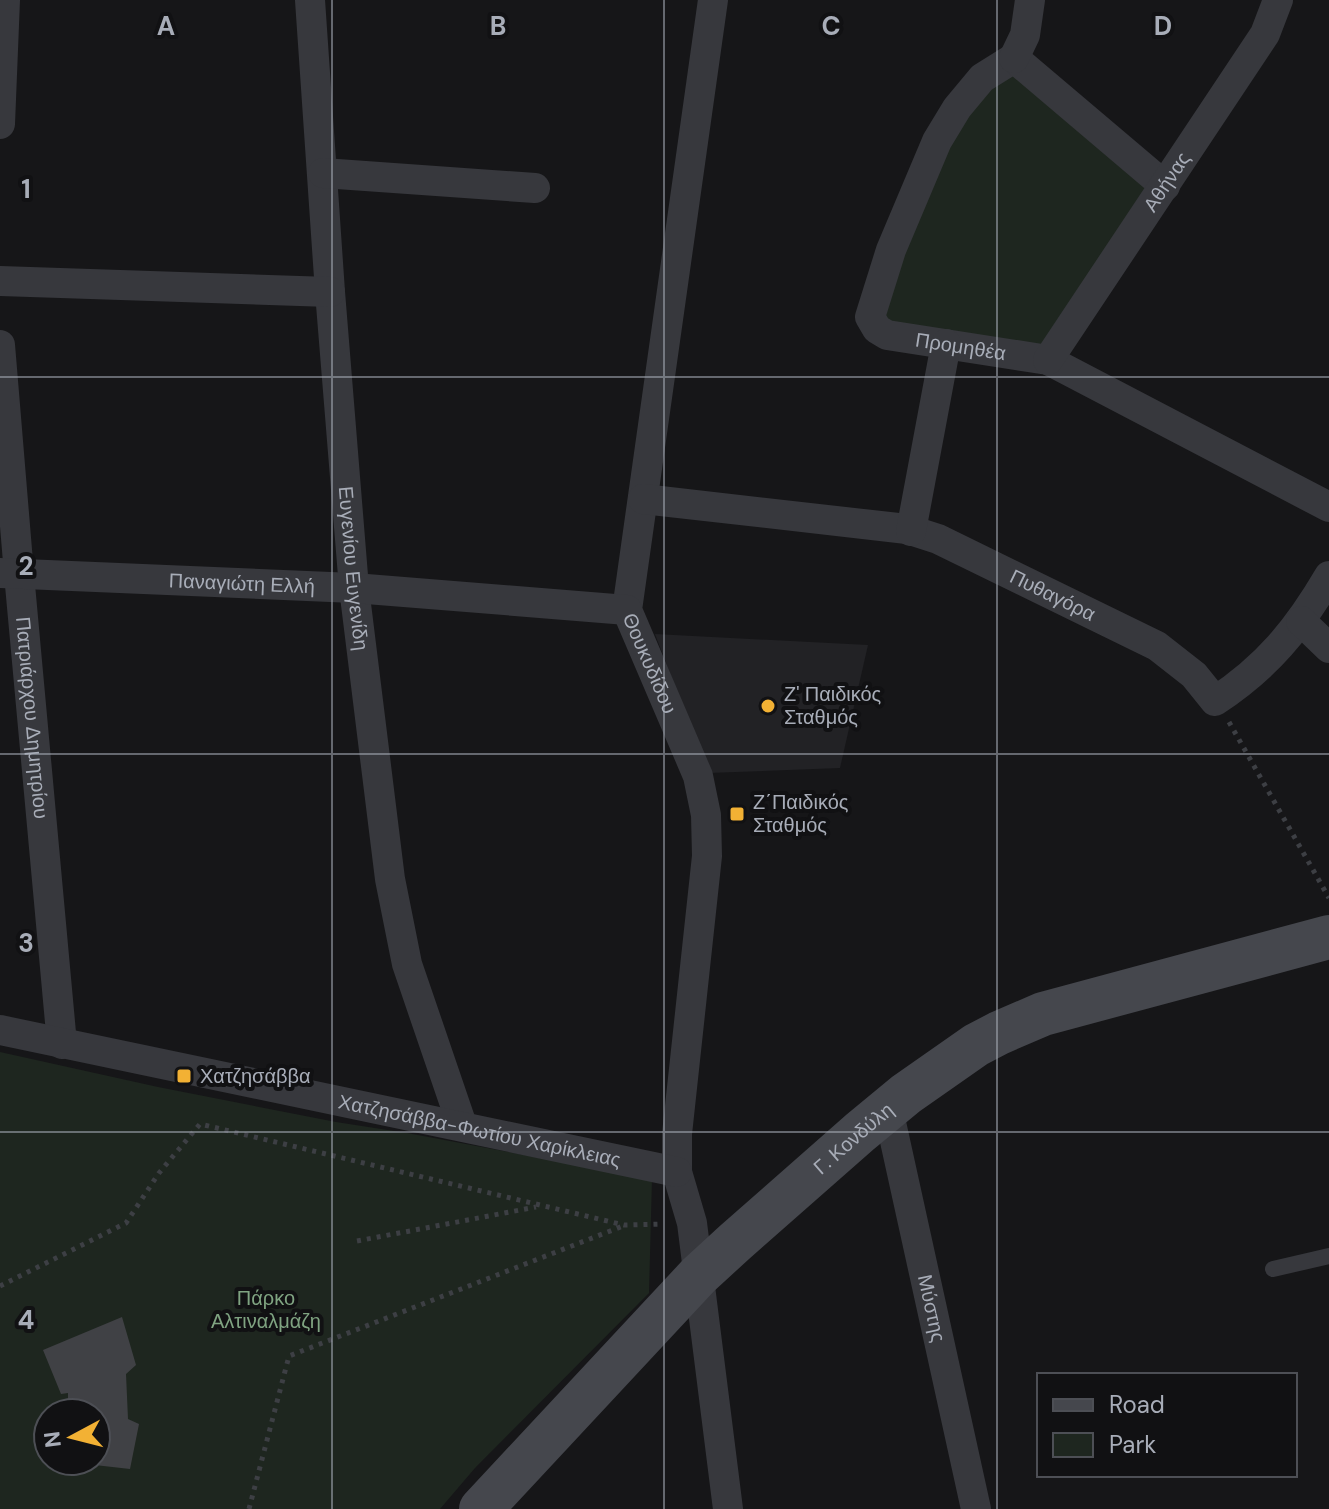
<svg xmlns="http://www.w3.org/2000/svg" width="1329" height="1509" font-family="'DM Sans',sans-serif">
<style>
.built{fill:#222225}
.green{fill:#1e261f;fill-rule:evenodd}
.building{fill:#404145}
.lines{fill:none;stroke-linecap:round;stroke-linejoin:round}
.path{stroke:#3d3f44;stroke-width:5;stroke-dasharray:4 6;stroke-linecap:butt}
.lane{stroke:#37383d;stroke-width:16}
.street{stroke:#37383d;stroke-width:30}
.secondary{stroke:#45474d;stroke-width:44}
.grid{fill:none;stroke:#a8adb8;stroke-width:2;stroke-opacity:0.55}
.poi-dot{fill:#f2b134;stroke:#111113;stroke-width:3}
.labels{text-anchor:middle;stroke-width:8;stroke-linejoin:round;paint-order:stroke}
.street-label{font-size:20px;fill:#a8adb8;stroke:#111113}
.poi-label{font-size:20px;fill:#a8adb8;stroke:#111113;text-anchor:start}
.park-label{font-size:20px;fill:#7fa381;stroke:#111113}
.grid-label{font-size:26px;text-anchor:middle;font-weight:bold;fill:#a8adb8;stroke:#111113;stroke-width:8;stroke-linejoin:round;paint-order:stroke}
</style>
<rect width="100%" height="100%" fill="#161618"/>
<path class="built" d="M655,634L868,645L840,768L708,773Z"/>
<g class="green">
<path d="M1021,68L1151,182L1041,349L893,327L879,318L933,164L983,92Z"/>
<path d="M0,1052L158,1087L336,1122L407,1133L652,1179L649,1293L475,1468L440,1509H0ZM48,1413H96V1461H48Z"/>
</g>
<path class="building" d="M122,1317L136,1365L126,1374L128,1419L139,1424L130,1469L77,1463V1461H96V1413H68V1393L61,1394L43,1350Z"/>
<g class="lines">
<g class="path">
<path d="M1229,722L1329,898"/>
<path d="M357,1241L536,1207"/>
<path d="M0,1286L126,1223L159,1173L200,1124L624,1225L663,1224"/>
<path d="M249,1509L289,1356L623,1226"/>
</g>
<path class="lane" d="M1273,1269L1329,1256"/>
<g class="street">
<path id="s1" d="M310,0L330,292L354,588L390,879L407,964L462,1125"/>
<path id="s2" d="M713,0L627,610L698,776L706,815L707,856L677,1134V1172L692,1223L728,1509"/>
<path id="s3" d="M1014,58L982,78L957,108L937,141L891,250L870,317L877,329L887,335L1048,360L1329,507"/>
<path d="M1014,58L1165,186"/>
<path d="M1014,58L1025,35L1030,0"/>
<path d="M0,124L5,0"/>
<path d="M323,173L535,188"/>
<path d="M0,281L330,292"/>
<path id="s4" d="M0,345L19,574L62,1044"/>
<path id="s5" d="M1048,360L1265,34L1278,0"/>
<path id="s6" d="M643,499L907,529L938,539L1157,646L1194,675L1215,701C1267,667 1298,629 1329,576"/>
<path d="M911,531L946,344"/>
<path id="s7" d="M0,573L354,588L627,610"/>
<path d="M1301,621L1329,648"/>
<path id="s8" d="M0,1030L677,1172"/>
<path id="s9" d="M888,1109L976,1509"/>
</g>
<path class="secondary" id="s10" d="M481,1509L699,1275L735,1242L860,1132L906,1094L976,1045L999,1033L1043,1014L1329,937"/>
</g>
<path class="grid" d="M332,0V1509M664,0V1509M997,0V1509M0,377H1329M0,754H1329M0,1132H1329"/>
<g class="poi-dot">
<circle cx="768" cy="706" r="8"/>
<rect x="729" y="806" width="16" height="16" rx="4"/>
<rect x="176" y="1068" width="16" height="16" rx="4"/>
</g>
<g class="labels">
<g class="street-label">
<text dy="7" stroke="none"><textPath href="#s5" startOffset="214">Αθήνας</textPath></text>
<text dy="7" stroke="none"><textPath href="#s3" startOffset="404">Προμηθέα</textPath></text>
<text dy="7" stroke="none"><textPath href="#s1" startOffset="570">Ευγενίου Ευγενίδη</textPath></text>
<text dy="7" stroke="none"><textPath href="#s7" startOffset="242">Παναγιώτη Ελλή</textPath></text>
<text dy="7" stroke="none"><textPath href="#s6" startOffset="426">Πυθαγόρα</textPath></text>
<text dy="7" stroke="none"><textPath href="#s2" startOffset="674">Θουκυδίδου</textPath></text>
<text dy="7" stroke="none"><textPath href="#s4" startOffset="374">Πατριάρχου Δημητρίου</textPath></text>
<text dy="7" stroke="none"><textPath href="#s8" startOffset="490">Χατζησάββα-Φωτίου Χαρίκλειας</textPath></text>
<text dy="7" stroke="none"><textPath href="#s10" startOffset="526">Γ. Κονδύλη</textPath></text>
<text dy="7" stroke="none"><textPath href="#s9" startOffset="204">Μύστης</textPath></text>
</g>
<g class="poi-label">
<text x="784" y="701">Ζ' Παιδικός<tspan x="784" dy="23">Σταθμός</tspan></text>
<text x="753" y="809">Ζ΄Παιδικός<tspan x="753" dy="23">Σταθμός</tspan></text>
<text x="200" y="1083">Χατζησάββα</text>
</g>
<g class="park-label">
<text x="266" y="1305">Πάρκο<tspan x="266" dy="23">Αλτιναλμάζη</tspan></text>
</g>
</g>
<g class="grid-label">
<text x="166" y="35">A</text>
<text x="498" y="35">B</text>
<text x="831" y="35">C</text>
<text x="1163" y="35">D</text>
<text x="26" y="198">1</text>
<text x="26" y="575">2</text>
<text x="26" y="952">3</text>
<text x="26" y="1329">4</text>
</g>
<rect x="1037" y="1373" width="260" height="104" fill="#111113" stroke="#4d4f55" stroke-width="2"/>
<rect x="1053" y="1399" width="40" height="12" fill="#45474d" stroke="#4d4f55" stroke-width="2"/>
<text x="1109" y="1413" font-size="24" fill="#a8adb8">Road</text>
<rect x="1053" y="1433" width="40" height="24" fill="#1e261f" stroke="#4d4f55" stroke-width="2"/>
<text x="1109" y="1453" font-size="24" fill="#a8adb8">Park</text>
<g transform="translate(72 1437) rotate(263)"><circle r="38" fill="#111113" stroke="#4d4f55" stroke-width="2"/>
<path d="M0-6L14 30L0 20L-14 30Z" fill="#f2b134"/>
<text y="-12" font-size="22" font-weight="bold" text-anchor="middle" fill="#a8adb8">N</text>
</g>
</svg>
